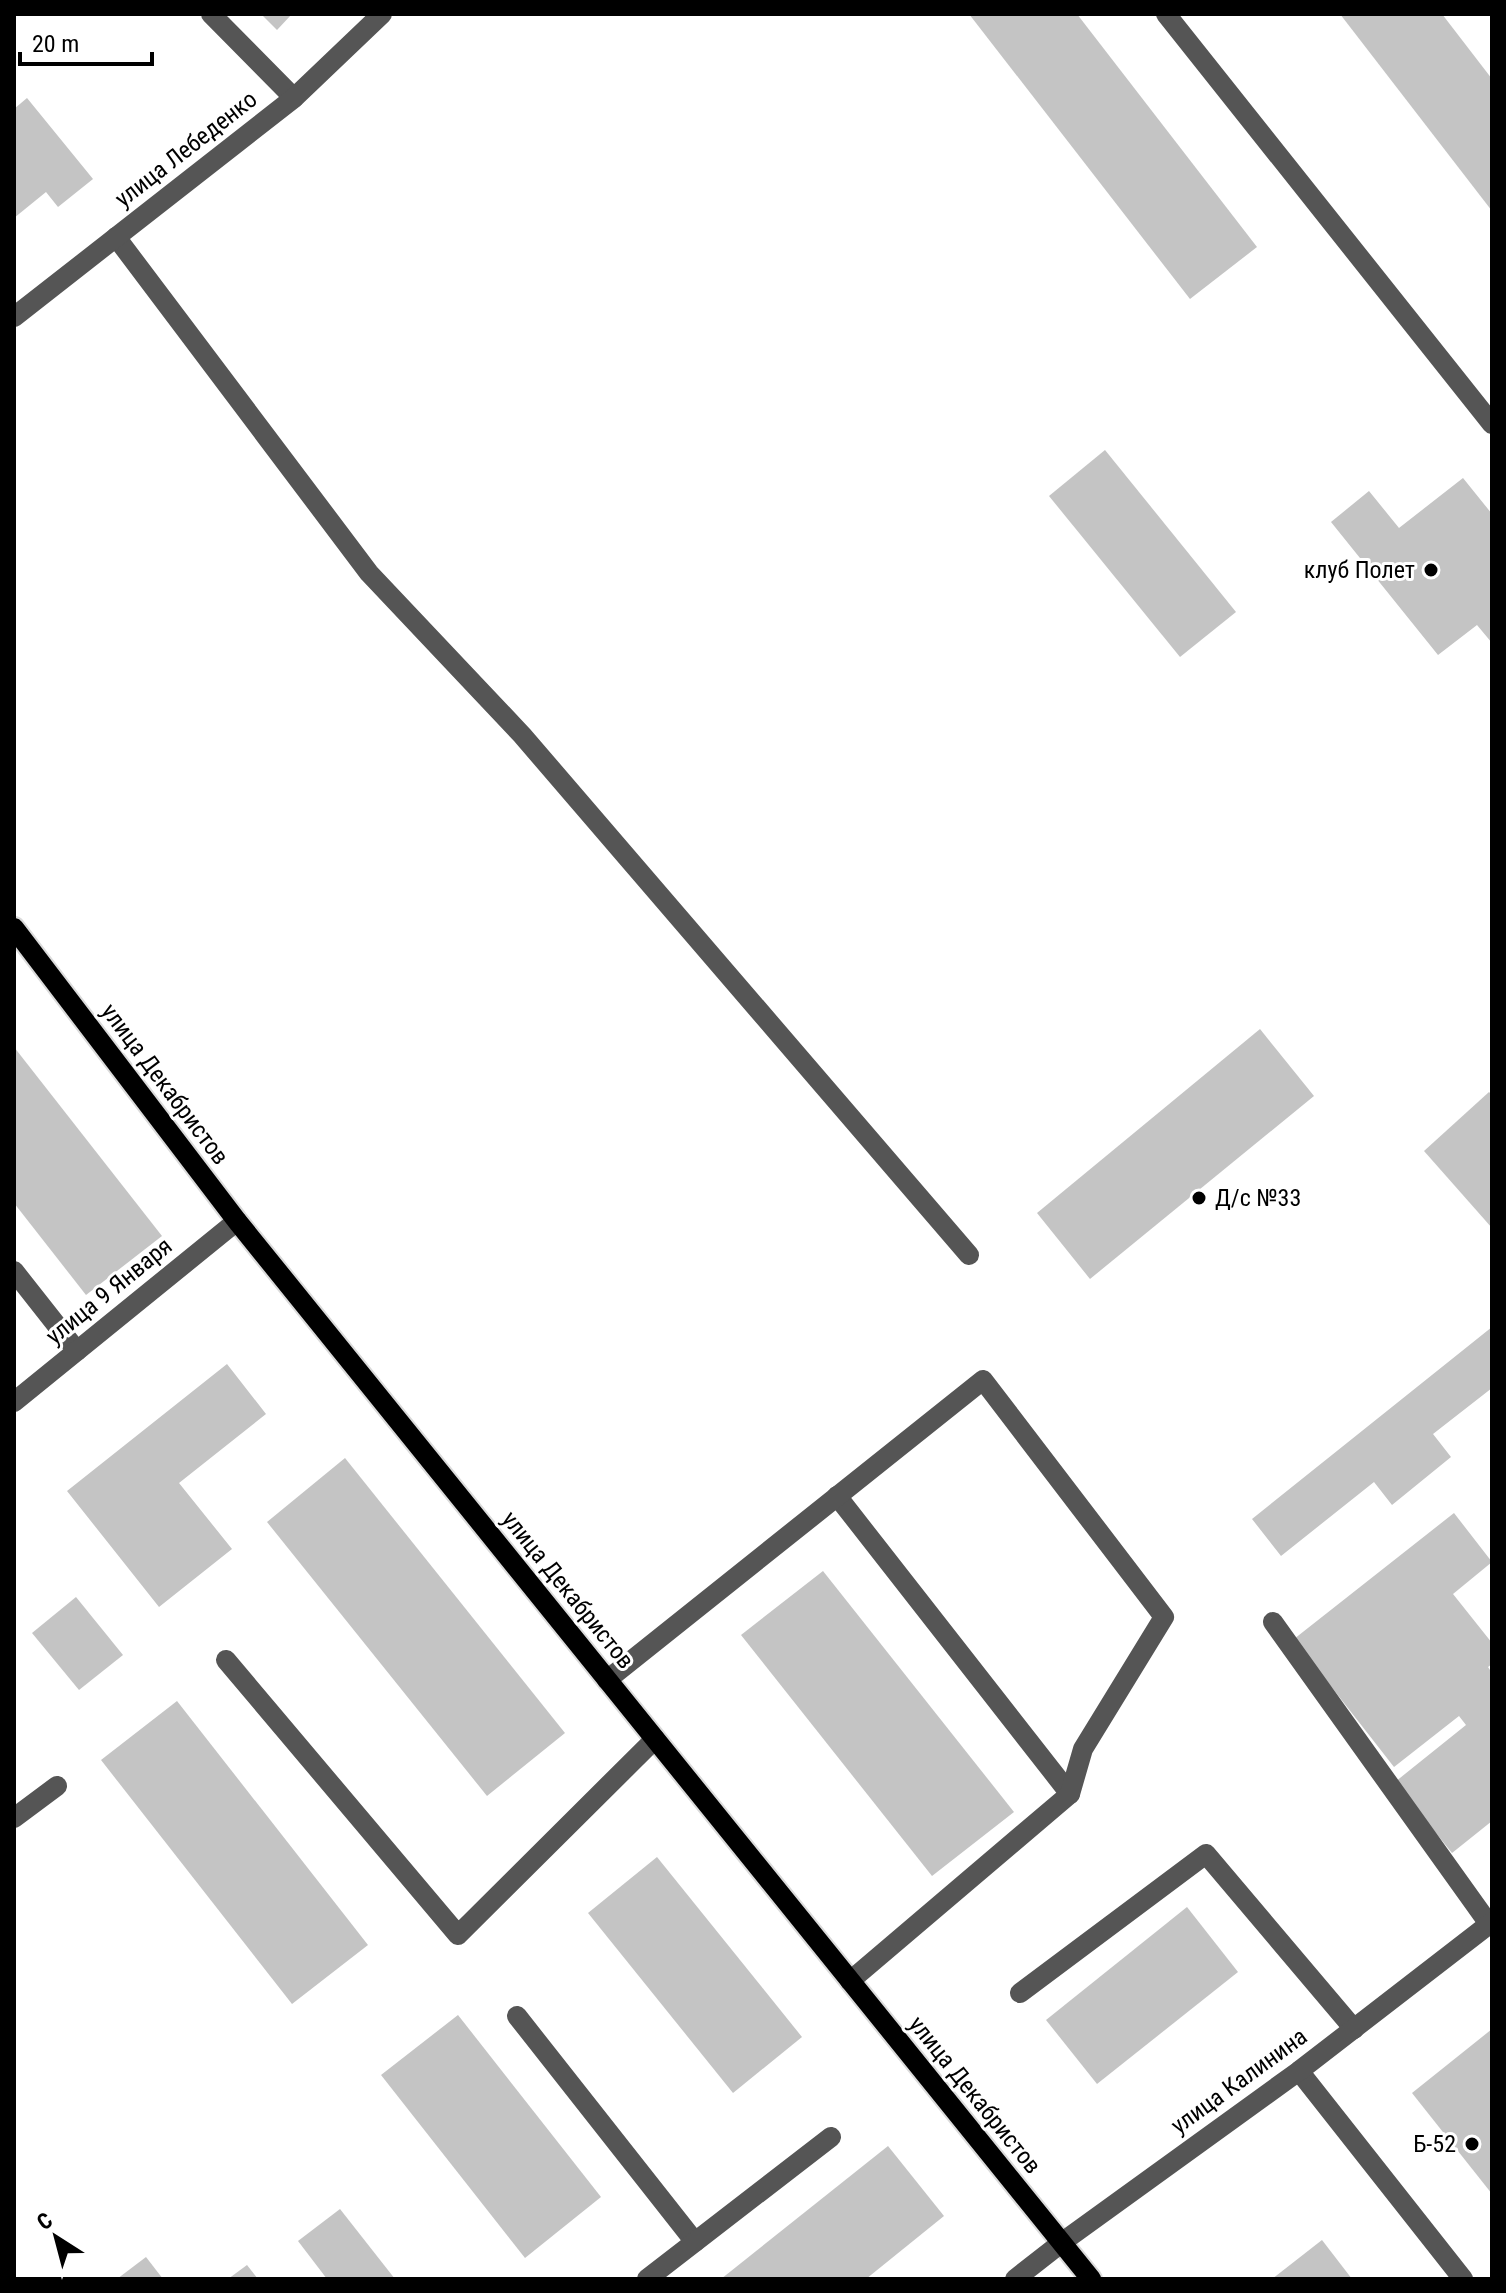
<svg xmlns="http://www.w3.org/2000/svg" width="1506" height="2293" font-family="'Roboto Condensed',sans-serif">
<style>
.building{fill:#c4c4c4}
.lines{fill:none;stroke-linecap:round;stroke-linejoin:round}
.major-casing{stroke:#dbdbdb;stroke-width:24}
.minor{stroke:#555;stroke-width:20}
.major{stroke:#000;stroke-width:20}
.poi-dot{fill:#000;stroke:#fff;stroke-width:3}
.labels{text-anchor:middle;stroke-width:6;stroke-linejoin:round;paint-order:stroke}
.street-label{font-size:24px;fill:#000;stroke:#fff}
.poi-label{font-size:24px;fill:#000;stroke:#fff;text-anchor:end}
</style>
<rect width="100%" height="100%" fill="#fff"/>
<g class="building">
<path d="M261,14H292L277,30Z"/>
<path d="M969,14H1077L1257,247L1190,299Z"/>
<path d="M1340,14H1442L1492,79V211Z"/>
<path d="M27,98L93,179L58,207L46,192L14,218V109Z"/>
<path d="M1105,450L1236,612L1180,657L1049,496Z"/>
<path d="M1463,478L1492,514V643L1477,625L1438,655L1331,522L1369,491L1399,528Z"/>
<path d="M1260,1029L1314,1096L1090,1279L1037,1213Z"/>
<path d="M14,1047L162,1236L86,1295L14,1203Z"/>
<path d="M1489,1092L1492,1095V1228L1424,1151Z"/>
<path d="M1492,1327V1388L1433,1434L1451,1457L1392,1505L1374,1482L1281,1556L1252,1519Z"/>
<path d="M227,1364L266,1414L179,1483L232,1549L159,1607L67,1491Z"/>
<path d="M345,1458L565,1733L487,1796L267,1522Z"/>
<path d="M1454,1513L1492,1562L1453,1594L1492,1643V1664L1488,1667L1492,1673V1821L1452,1853L1395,1782L1466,1725L1459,1716L1394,1767L1294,1639Z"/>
<path d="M823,1571L1014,1812L932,1876L741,1635Z"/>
<path d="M76,1597L123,1655L79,1690L32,1633Z"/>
<path d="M177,1701L368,1945L292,2004L101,1760Z"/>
<path d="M657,1857L802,2037L733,2093L588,1913Z"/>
<path d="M1187,1907L1238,1972L1097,2084L1046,2020Z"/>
<path d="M458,2015L601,2197L525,2258L381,2075Z"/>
<path d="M1492,2029V2194L1412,2093Z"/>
<path d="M888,2146L944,2216L866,2279H721Z"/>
<path d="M340,2209L395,2279H327L298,2241Z"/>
<path d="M1322,2240L1352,2279H1272Z"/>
<path d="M146,2257L163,2279H117Z"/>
<path d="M247,2265L258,2279H228Z"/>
</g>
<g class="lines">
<g class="major-casing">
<path id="major" d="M14,928L237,1221L1091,2279"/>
</g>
<g class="minor">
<path d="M211,14L294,98"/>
<path d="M1166,14L1492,424"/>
<path d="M116,237L369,573L522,735L969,1255"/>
<path d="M14,317L294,98L382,14"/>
<path d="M14,1271L77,1351"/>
<path d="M14,1402L237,1221"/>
<path d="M837,1496L1070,1794"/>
<path d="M1273,1622L1489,1924"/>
<path d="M226,1660L458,1935L655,1739"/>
<path d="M607,1680L983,1380L1164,1617L1083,1749L1070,1794L850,1981"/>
<path d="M14,1818L57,1786"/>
<path d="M1020,1993L1206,1854L1354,2029"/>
<path d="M517,2016L695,2242"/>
<path d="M1299,2071L1463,2279"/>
<path d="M647,2279L831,2137"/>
<path d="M1015,2279L1061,2243L1299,2071L1492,1922"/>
</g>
<use href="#major" class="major"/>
</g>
<g class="poi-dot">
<circle cx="1431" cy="570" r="8"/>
<circle cx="1199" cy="1198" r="8"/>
<circle cx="1472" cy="2144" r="8"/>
</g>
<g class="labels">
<g class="street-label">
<text transform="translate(186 149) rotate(-38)" y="8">улица Лебеденко</text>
<text transform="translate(165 1084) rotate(53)" y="8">улица Декабристов</text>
<text transform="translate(109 1291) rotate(-39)" y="8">улица 9 Января</text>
<text transform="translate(568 1590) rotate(51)" y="8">улица Декабристов</text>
<text transform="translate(1239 2081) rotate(-36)" y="8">улица Калинина</text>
<text transform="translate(975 2095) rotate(51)" y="8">улица Декабристов</text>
</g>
<g class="poi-label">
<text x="1415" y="578">клуб Полет</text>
<text x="1215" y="1206" text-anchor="start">Д/с №33</text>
<text x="1456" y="2152">Б-52</text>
</g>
</g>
<rect width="1506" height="2293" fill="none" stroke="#000000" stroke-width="32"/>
<g transform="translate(56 2237) rotate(324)" stroke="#ffffff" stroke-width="6" paint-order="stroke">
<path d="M0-6L14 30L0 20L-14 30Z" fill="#000000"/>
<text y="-12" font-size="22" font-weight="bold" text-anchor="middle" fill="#000000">С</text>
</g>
<path d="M20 52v12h132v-12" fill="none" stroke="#000000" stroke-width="4"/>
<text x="32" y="52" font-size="24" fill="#000000" stroke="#ffffff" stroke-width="6" paint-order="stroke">20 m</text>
</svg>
